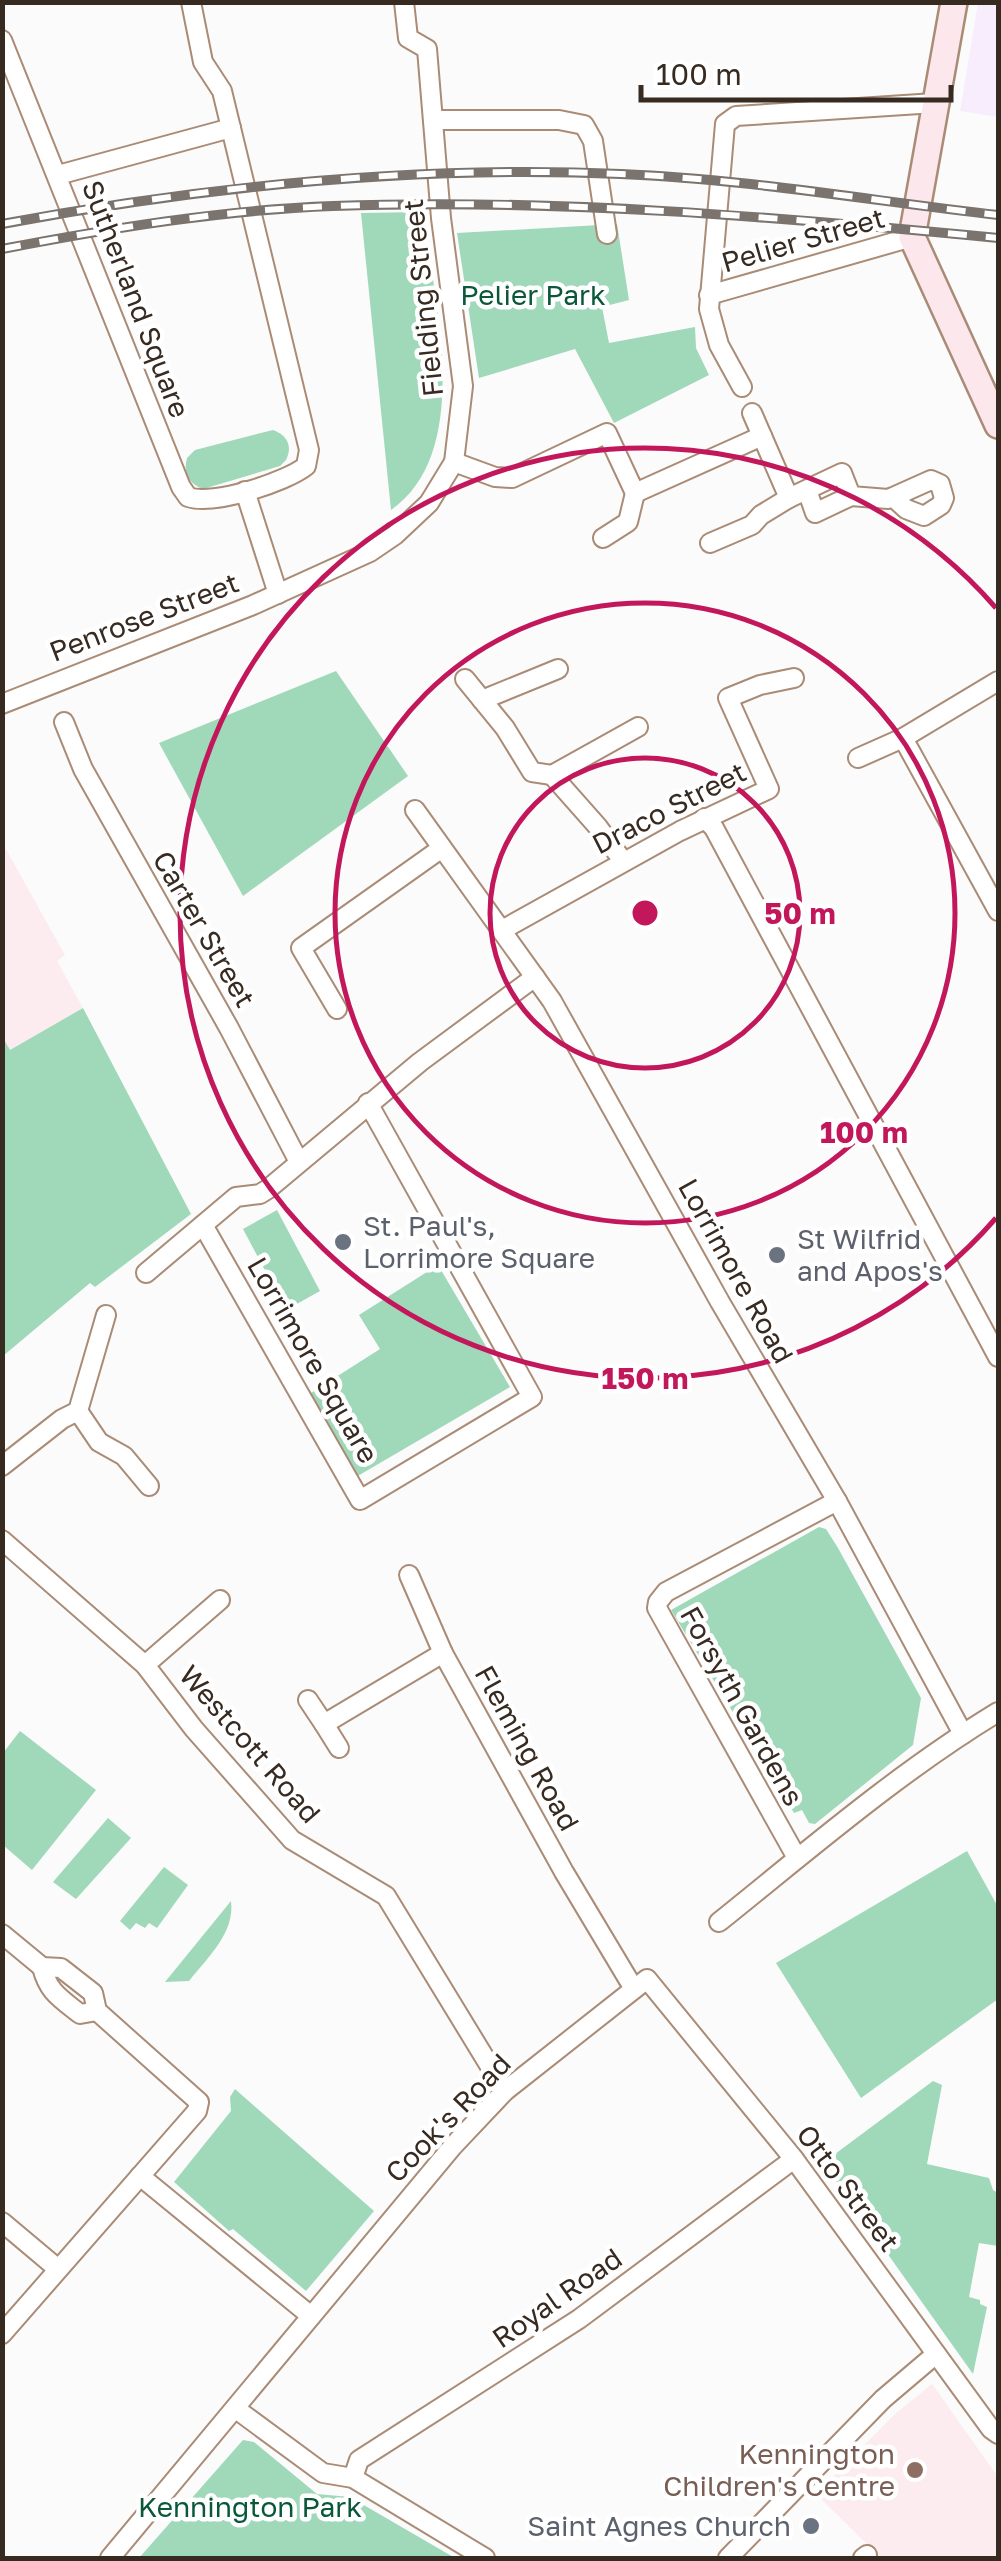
<svg xmlns="http://www.w3.org/2000/svg" width="1001" height="2561" font-family="'Golos Text',sans-serif">
<style>
.commercial{fill:#f7edfd}
.education{fill:#fcecf0}
.green{fill:#a0d8ba}
.lines{fill:none;stroke-linecap:round;stroke-linejoin:round}
.street-casing{stroke:#aa8b75;stroke-width:22}
.secondary-casing{stroke:#aa8b75;stroke-width:30}
.street{stroke:#fff;stroke-width:18}
.secondary{stroke:#fbe7ec;stroke-width:25}
.rail-casing{stroke:#7b736d;stroke-width:10}
.rail{stroke:#fff;stroke-width:6;stroke-dasharray:19;stroke-linecap:butt}
.ring{fill:none;stroke:#c2185b;stroke-width:5}
.worship-dot{fill:#6b7280;stroke:#fff;stroke-width:4}
.education-dot{fill:#8d6e63;stroke:#fff;stroke-width:4}
.labels{text-anchor:middle;stroke-width:9;stroke-linejoin:round;paint-order:stroke}
.street-label{font-size:28px;fill:#362a21;stroke:#fff}
.park-label{font-size:28px;fill:#09583a;stroke:#fff}
.worship-label{font-size:28px;fill:#5b616d;stroke:#fff;text-anchor:start}
.education-label{font-size:28px;fill:#785e54;stroke:#fff;text-anchor:end}
.centre{fill:#c2185b;stroke:#fff;stroke-width:5}
.ring-label{font-size:30px;text-anchor:middle;font-weight:bold;fill:#c2185b;stroke:#fff;stroke-width:9;stroke-linejoin:round;paint-order:stroke}
</style>
<rect width="100%" height="100%" fill="#fbfbfb"/>
<path class="commercial" d="M978,3H998V117L960,111Z"/>
<g class="education">
<path d="M2,842L65,955L57,961L83,1008L9,1051L2,1038Z"/>
<path d="M932,2384L998,2477V2558H876L865,2542L816,2494L895,2414Z"/>
</g>
<g class="green">
<path d="M422,212C434,297 475,451 391,510L361,213Z"/>
<path d="M617,224L629,300L602,307L609,343L695,327L696,348L709,375L614,423L575,349L479,378L457,233Z"/>
<path d="M273,430C287,435 293,446 286,460L280,466L203,489C188,483 183,473 187,458L195,450Z"/>
<path d="M336,671L408,776L243,896L159,743Z"/>
<path d="M83,1008L191,1214L95,1287L90,1283L3,1356V1038L10,1050Z"/>
<path d="M277,1210L320,1291L286,1310L243,1229Z"/>
<path d="M438,1265L510,1387L356,1477L311,1393L380,1349L359,1315Z"/>
<path d="M819,1527L826,1529L838,1548L921,1698L913,1745L815,1824L809,1823L802,1810L794,1813L671,1610Z"/>
<path d="M20,1731L96,1790L32,1870L3,1845V1753Z"/>
<path d="M108,1818L131,1838L76,1899L53,1882Z"/>
<path d="M967,1851L998,1907V1999L861,2098L776,1963Z"/>
<path d="M164,1867L188,1885L157,1928L149,1923L145,1928L136,1923L130,1930L120,1921Z"/>
<path d="M231,1901C235,1933 208,1957 189,1981L165,1982Z"/>
<path d="M933,2081L942,2085L927,2164L989,2178L993,2190L998,2193V2246L979,2243L969,2297L980,2300V2304L987,2307L973,2374L823,2163Z"/>
<path d="M235,2089L374,2211L306,2291L233,2229L229,2231L174,2182L231,2111L230,2097Z"/>
<path d="M243,2440L254,2442L317,2494L350,2497L455,2558H139Z"/>
</g>
<g class="lines">
<g class="street-casing">
<g id="street">
<path d="M2,40L181,487L188,497C213,506 286,482 306,466L309,450L222,91L203,62L191,2"/>
<path d="M433,120H559L584,125L593,141L607,234"/>
<path d="M58,175L231,128"/>
<path d="M709,295L912,237"/>
<path d="M742,387L719,345L709,309L725,124L736,116L935,103"/>
<path d="M752,413L789,498L842,473L851,496L888,499L893,497L931,480L940,484L944,498L941,505L924,516L906,509L893,497"/>
<path d="M454,462L495,477L512,478L607,433L635,493L762,436"/>
<path d="M807,490L815,513L851,496"/>
<path d="M245,491L278,594"/>
<path d="M603,538L628,522L635,493"/>
<path d="M710,543L752,525L761,515L789,498"/>
<path d="M465,679L505,728L532,772L552,775L638,727"/>
<path d="M482,700L558,669"/>
<path d="M2,704L253,605L370,552L395,535L429,503L454,462L463,386L441,218L427,49L408,38L404,2"/>
<path d="M64,722L83,769L229,1028L299,1162"/>
<path d="M903,738L998,911"/>
<path d="M858,758L903,738L998,681"/>
<path d="M552,775L598,827L623,861"/>
<path d="M415,810L552,1001L720,1302L837,1501L963,1734"/>
<path d="M704,818L714,828L998,1357"/>
<path d="M502,930L680,831L769,789L728,698L760,685L794,678"/>
<path d="M337,1009L301,948L442,848"/>
<path d="M203,1225L360,1500L532,1397L368,1103"/>
<path d="M146,1273L236,1197L260,1194L268,1189L420,1062L535,977"/>
<path d="M78,1411L99,1442L124,1456L149,1486"/>
<path d="M2,1466L62,1419L78,1411L106,1315"/>
<path d="M2,1540L145,1665L194,1729L292,1840L386,1896L505,2091"/>
<path d="M409,1575L443,1653"/>
<path d="M145,1665L220,1600"/>
<path d="M308,1700L324,1724L443,1653L564,1872L634,1989"/>
<path d="M324,1724L339,1748"/>
<path d="M797,1858L657,1608L658,1602L666,1592L837,1501"/>
<path d="M719,1922C810,1849 899,1772 998,1712"/>
<path d="M2,1934L42,1967L61,1968L93,1993L97,2011L199,2102L197,2111L2,2334"/>
<path d="M42,1967C48,1992 60,1998 80,2014L97,2011"/>
<path d="M140,2176L311,2316"/>
<path d="M2,2222L58,2269"/>
<path d="M236,2409L323,2473L353,2478L485,2558"/>
<path d="M353,2478L359,2460L579,2319L794,2159"/>
<path d="M110,2558L453,2146L505,2091L647,1979L794,2159L991,2429L998,2434"/>
<path d="M728,2558L883,2399L936,2354"/>
<path d="M863,2558L867,2555"/>
</g>
</g>
<g class="secondary-casing">
<path id="secondary" d="M954,2L912,237L998,425"/>
</g>
<use href="#street" class="street"/>
<use href="#secondary" class="secondary"/>
<g class="rail-casing">
<g id="rail">
<path d="M2,224C207,186 413,165 621,174C748,179 873,201 998,215"/>
<path d="M2,249C112,228 222,210 333,206C555,198 778,217 998,238"/>
</g>
</g>
<use href="#rail" class="rail"/>
</g>
<g class="ring">
<circle cx="645" cy="913" r="155"/>
<circle cx="645" cy="913" r="310"/>
<path d="M996 1218A465 465 0 1 1 996 608"/>
</g>
<g class="worship-dot">
<circle cx="343" cy="1242" r="10"/>
<circle cx="777" cy="1255" r="10"/>
<circle cx="811" cy="2526" r="10"/>
</g>
<circle class="education-dot" cx="915" cy="2470" r="10"/>
<g class="labels">
<g class="street-label">
<text transform="translate(803 240) rotate(-16)" y="10">Pelier Street</text>
<text transform="translate(423 298) rotate(-96)" y="10">Fielding Street</text>
<text transform="translate(136 299) rotate(69)" y="10">Sutherland Square</text>
<text transform="translate(144 617) rotate(-21)" y="10">Penrose Street</text>
<text transform="translate(669 808) rotate(-27)" y="10">Draco Street</text>
<text transform="translate(204 929) rotate(60)" y="10">Carter Street</text>
<text transform="translate(736 1271) rotate(61)" y="10">Lorrimore Road</text>
<text transform="translate(313 1360) rotate(60)" y="10">Lorrimore Square</text>
<text transform="translate(742 1706) rotate(61)" y="10">Forsyth Gardens</text>
<text transform="translate(250 1744) rotate(49)" y="10">Westcott Road</text>
<text transform="translate(527 1748) rotate(61)" y="10">Fleming Road</text>
<text transform="translate(448 2118) rotate(-46)" y="10">Cook's Road</text>
<text transform="translate(848 2188) rotate(53)" y="10">Otto Street</text>
<text transform="translate(557 2298) rotate(-35)" y="10">Royal Road</text>
</g>
<g class="park-label">
<text x="533" y="305">Pelier Park</text>
<text x="250" y="2517">Kennington Park</text>
</g>
<g class="worship-label">
<text x="363" y="1236">St. Paul's,<tspan x="363" dy="32">Lorrimore Square</tspan></text>
<text x="797" y="1249">St Wilfrid<tspan x="797" dy="32">and Apos's</tspan></text>
<text x="791" y="2536" text-anchor="end">Saint Agnes Church</text>
</g>
<g class="education-label">
<text x="895" y="2464">Kennington<tspan x="895" dy="32">Children's Centre</tspan></text>
</g>
</g>
<circle cx="645" cy="913" r="15" class="centre"/>
<g class="ring-label">
<text x="800" y="924">50 m</text>
<text x="864" y="1143">100 m</text>
<text x="645" y="1389">150 m</text>
</g>
<rect width="1001" height="2561" fill="none" stroke="#362a21" stroke-width="10"/>
<path d="M641 85v15h310v-15" fill="none" stroke="#362a21" stroke-width="5"/>
<text x="656" y="85" font-size="30" fill="#362a21" stroke="#ffffff" stroke-width="8" paint-order="stroke">100 m</text>
</svg>
